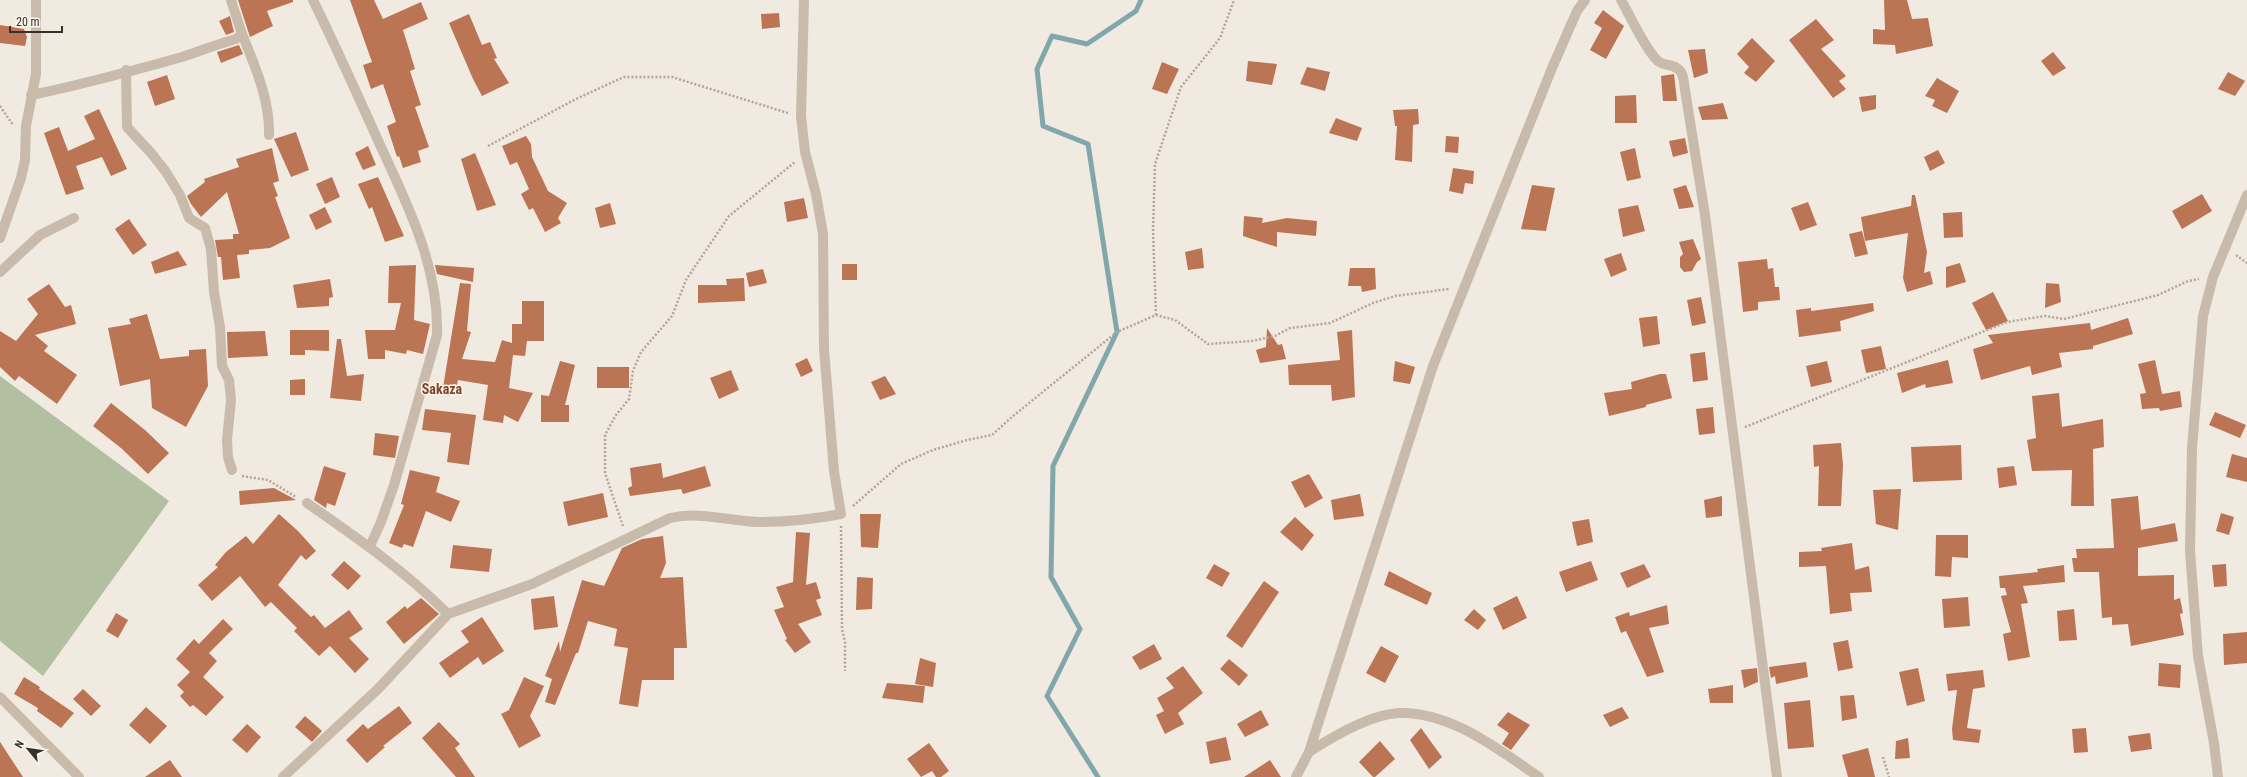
<svg xmlns="http://www.w3.org/2000/svg" width="2247" height="777" font-family="'Roboto Condensed',sans-serif">
<style>
.green{fill:#b3bfa1}
.lines{fill:none;stroke-linecap:round;stroke-linejoin:round}
.stream{stroke:#81a7ac;stroke-width:5}
.building{fill:#bb7454}
.path{stroke:#b4a597;stroke-width:2.5;stroke-dasharray:2 2;stroke-linecap:butt}
.minor{stroke:#c8bbac;stroke-width:10}
.labels{text-anchor:middle;stroke-width:3;stroke-linejoin:round;paint-order:stroke}
.quarter-label{font-size:14px;font-weight:bold;fill:#7f452b;stroke:#f9f4ec}
</style>
<rect width="100%" height="100%" fill="#f1eae0"/>
<path class="green" d="M0,376L169,501L43,676L0,641Z"/>
<g class="lines">
<path class="stream" d="M1098,777L1047,696L1080,629L1051,577L1053,466L1117,332L1088,144L1043,126L1037,69L1052,36L1087,44L1136,11L1141,0"/>
</g>
<g class="building">
<path d="M238,0H293V2L267,11L273,26L250,37Z"/>
<path d="M350,0H374L383,19L421,2L428,19L403,30L415,69L410,71L421,105L415,107L429,147L418,151L421,162L403,168L399,156L397,157L387,126L396,122L383,84L371,89L363,65L372,62Z"/>
<path d="M1884,0H1907L1912,19L1928,18L1933,46L1896,54L1895,45L1873,44V29L1885,30Z"/>
<path d="M1603,10L1624,26L1606,59L1590,50L1602,28L1594,23Z"/>
<path d="M779,13L780,27L762,29L761,14Z"/>
<path d="M469,14L482,45L490,42L497,58L494,59L509,83L482,96L473,79L449,23Z"/>
<path d="M230,16L234,32L226,35L219,21Z"/>
<path d="M1816,19L1834,40L1821,49L1846,76L1839,81L1846,89L1833,98L1789,40Z"/>
<path d="M0,25L24,29L27,37L25,46L0,43Z"/>
<path d="M1752,38L1775,61L1756,82L1744,73L1749,67L1737,54Z"/>
<path d="M239,45L243,54L221,63L217,52Z"/>
<path d="M1705,49L1708,73L1694,78L1688,50Z"/>
<path d="M2053,52L2066,68L2053,76L2041,61Z"/>
<path d="M1248,61L1277,64L1272,85L1246,81Z"/>
<path d="M1162,62L1179,69L1167,94L1152,89Z"/>
<path d="M1307,67L1330,72L1325,91L1300,84Z"/>
<path d="M2228,72L2245,81L2235,96L2218,89Z"/>
<path d="M1674,74L1677,101H1663L1661,76Z"/>
<path d="M167,75L175,99L155,106L147,82Z"/>
<path d="M1937,78L1959,91L1947,113L1932,106L1935,100L1925,96Z"/>
<path d="M1636,95L1637,123H1615V96Z"/>
<path d="M1876,95V109L1862,112L1859,97Z"/>
<path d="M1723,103L1728,119L1702,120L1698,107Z"/>
<path d="M99,109L127,169L111,176L102,157L76,166L84,189L66,195L44,133L59,127L68,151L95,139L84,116Z"/>
<path d="M1418,109L1419,124L1413,125L1412,162L1395,160L1397,126H1395L1393,110Z"/>
<path d="M1336,118L1362,128L1357,141L1329,133Z"/>
<path d="M296,132L309,170L291,177L274,139Z"/>
<path d="M526,136L531,144L532,157L548,191L567,203L558,218L561,223L545,232L533,208L529,210L521,194L529,189L517,162L510,165L502,146Z"/>
<path d="M1446,136L1459,137L1458,153L1445,152Z"/>
<path d="M1685,138L1688,153L1673,157L1669,141Z"/>
<path d="M368,146L376,165L363,170L355,153Z"/>
<path d="M272,148L279,181L273,183L278,196L275,197L290,238L270,248L249,250V254L237,255L240,278L223,280L221,257H218L215,240L233,239V234H239L227,192L201,217L191,204L187,196L205,182L204,179L239,167L236,159Z"/>
<path d="M1635,148L1641,178L1627,181L1620,152Z"/>
<path d="M1938,150L1945,163L1930,171L1924,157Z"/>
<path d="M475,153L496,205L477,211L461,159Z"/>
<path d="M1453,168L1474,171L1473,184L1465,183L1463,194L1449,191Z"/>
<path d="M332,177L340,197L325,204L316,184Z"/>
<path d="M378,177L404,236L385,242L372,207L369,209L358,184Z"/>
<path d="M1532,185L1555,188L1546,231L1521,229Z"/>
<path d="M1686,185L1694,207L1679,209L1673,189Z"/>
<path d="M2202,194L2212,211L2182,229L2172,211Z"/>
<path d="M1912,195H1915L1927,252L1924,273L1930,271L1933,284L1907,292L1903,278L1908,233L1865,241L1861,217L1911,206Z"/>
<path d="M804,198L808,218L787,222L784,202Z"/>
<path d="M1808,202L1817,225L1800,231L1791,208Z"/>
<path d="M610,203L616,224L600,228L595,208Z"/>
<path d="M1638,205L1645,231L1623,237L1618,209Z"/>
<path d="M325,207L332,222L316,230L309,215Z"/>
<path d="M1962,212L1963,237L1944,238L1943,213Z"/>
<path d="M1244,216L1263,218L1262,223L1287,218L1317,221L1316,236L1277,232V247L1243,236Z"/>
<path d="M129,219L147,245L133,255L115,229Z"/>
<path d="M1862,231L1868,254L1855,257L1849,234Z"/>
<path d="M1693,239L1701,259L1697,262L1692,271L1684,272L1680,267V257L1683,254L1679,242Z"/>
<path d="M1202,248L1204,268L1188,270L1185,252Z"/>
<path d="M178,251L187,265L155,274L151,262Z"/>
<path d="M1621,253L1627,270L1611,277L1604,259Z"/>
<path d="M1767,259L1768,269L1773,268L1775,287H1779L1780,300L1758,302V310L1743,312L1738,262Z"/>
<path d="M1960,263L1966,282L1946,288V267Z"/>
<rect x="842" y="264" width="15" height="16"/>
<path d="M416,265L414,320L430,324L423,354L407,350L406,354L385,350V359H368L365,330H395L401,303H388L389,266Z"/>
<path d="M435,265L474,268L473,282L437,274Z"/>
<path d="M1350,268H1375L1376,289L1362,292L1361,286H1348Z"/>
<path d="M763,269L767,283L749,287L746,273Z"/>
<path d="M744,278L745,301L698,303V285H727L726,279Z"/>
<path d="M330,279L333,297L329,298V306L297,308L293,285Z"/>
<path d="M460,283L471,284L467,331L471,332L462,359L495,362L502,340L512,343V324H522V301H544V341H527L525,356L513,355L509,388L533,393L518,422L504,415L503,423L483,420L488,385L458,380L457,385L454,384L450,396L442,394Z"/>
<path d="M2046,283L2059,284L2061,302L2045,308Z"/>
<path d="M49,284L65,307L71,305L76,324L35,335L48,346L44,351L77,375L57,404L19,376L15,381L0,367V331L16,341L38,314L27,299Z"/>
<path d="M1993,292L2008,321L1986,330L1972,303Z"/>
<path d="M1701,297L1706,323L1692,326L1687,300Z"/>
<path d="M1873,303L1874,311L1840,321L1841,331L1799,337L1796,310L1811,308V311Z"/>
<path d="M147,314L160,359L189,356V350L206,349L208,386L186,427L152,408L150,379L120,386L108,328L131,324L129,319Z"/>
<path d="M1657,316L1660,344L1643,347L1639,318Z"/>
<path d="M2128,318L2133,334L2093,346V349L2059,353L2062,367L2032,375L2030,366L1981,380L1973,349L1993,343L1988,335L2090,323L2091,330Z"/>
<path d="M1267,328L1278,345L1282,344L1286,359L1260,363L1256,350L1266,347Z"/>
<path d="M290,330H329V351L305,350V355H290Z"/>
<path d="M1352,330L1355,397L1332,401L1331,385H1289L1288,365L1340,360L1337,332Z"/>
<path d="M265,331L268,356L228,358L227,332Z"/>
<path d="M337,339H341L347,376L364,374L361,401L330,398Z"/>
<path d="M1881,346L1886,369L1866,373L1861,350Z"/>
<path d="M1705,352L1708,380L1693,382L1690,354Z"/>
<path d="M807,358L813,371L801,377L795,364Z"/>
<path d="M1948,360L1953,383L1926,388L1925,384L1902,393L1897,373Z"/>
<path d="M2155,360L2162,394L2180,391L2182,407L2160,411L2159,408L2142,409L2140,394L2146,393L2138,364Z"/>
<path d="M560,361L575,365L565,405H569V422H541V395L549,396Z"/>
<path d="M1395,361L1415,367L1410,384L1393,381Z"/>
<path d="M1827,361L1832,382L1811,387L1806,366Z"/>
<rect x="597" y="367" width="32" height="21"/>
<path d="M731,370L739,390L719,399L710,378Z"/>
<path d="M1660,374H1666L1672,398L1646,405V407L1609,416L1604,393L1632,389L1631,382Z"/>
<path d="M885,376L896,394L880,400L871,382Z"/>
<path d="M305,379V395H290V380Z"/>
<path d="M2059,393L2062,427L2103,419L2104,447L2093,449L2094,506H2071L2072,470L2032,471L2027,440L2036,438L2032,396Z"/>
<path d="M111,403L145,430L169,453L148,474L121,448L93,426Z"/>
<path d="M1713,407L1715,433L1699,435L1696,409Z"/>
<path d="M425,409L476,415L469,465L447,462L451,433L422,430Z"/>
<path d="M2215,412L2246,425L2240,438L2209,425Z"/>
<path d="M375,433L399,436L395,458L373,455Z"/>
<path d="M1841,443L1843,465L1841,506H1818L1819,466L1814,467L1813,445Z"/>
<path d="M1961,445L1962,480L1913,482L1911,447Z"/>
<path d="M2232,454L2247,458V482L2226,477Z"/>
<path d="M661,463L663,478L705,466L711,486L683,494L681,489L630,496L628,488L632,486L630,468Z"/>
<path d="M324,466L346,473L335,506L327,503L326,508L314,500Z"/>
<path d="M2014,466L2017,485L1999,488L1997,468Z"/>
<path d="M410,470L440,477L436,492L460,501L451,522L426,511L413,547L404,544L402,548L389,543L404,505L401,504Z"/>
<path d="M1309,474L1323,498L1305,508L1291,482Z"/>
<path d="M274,488L296,500L240,505L239,491Z"/>
<path d="M1901,489L1898,530L1876,524L1873,490Z"/>
<path d="M603,493L608,517L568,526L563,502Z"/>
<path d="M1360,494L1364,516L1334,520L1331,500Z"/>
<path d="M1722,496V516L1706,518L1704,500Z"/>
<path d="M2138,496L2141,530L2175,523L2178,541L2138,548V576L2174,575V600L2180,598L2183,613L2180,614L2184,635L2131,646L2128,624L2112,625V617L2102,618L2099,572H2074L2072,558H2077L2076,549L2114,548L2111,499Z"/>
<path d="M2221,513L2234,517L2229,535L2216,531Z"/>
<path d="M279,514L298,531L316,551L306,560L301,555L278,585L311,617L314,615L325,628L349,610L363,629L349,638L369,659L355,673L330,646L319,656L294,631L297,628L271,602L265,607L240,576L212,601L198,585L218,567L215,565L226,552L246,536L253,544Z"/>
<path d="M860,514H881L878,548L861,547Z"/>
<path d="M1295,517L1314,535L1302,551L1280,532Z"/>
<path d="M1589,519L1593,542L1577,546L1572,522Z"/>
<path d="M796,532L810,533L806,585L816,582L821,598L816,600L822,615L798,624L811,642L795,653L785,640L787,639L774,610L784,607L776,587L793,582Z"/>
<path d="M1936,535H1968V558L1952,557L1951,577L1935,576Z"/>
<path d="M663,536L666,563L660,578L683,577L687,648H674V680H642L638,707L619,704L628,648L614,646L617,629L588,621L578,653H576L555,705L545,702L552,679L545,676L559,641L560,652L582,580L604,586L622,548L642,539Z"/>
<path d="M1852,543L1855,570L1869,566L1872,592L1850,593L1852,611L1830,614L1826,566L1799,567V552L1822,551L1821,548Z"/>
<path d="M453,545L492,549L489,572L450,568Z"/>
<path d="M344,561L361,576L348,590L331,575Z"/>
<path d="M1591,561L1598,580L1566,592L1559,572Z"/>
<path d="M1214,564L1230,573L1222,587L1206,578Z"/>
<path d="M1644,564L1651,577L1627,588L1620,573Z"/>
<path d="M2226,564L2227,586L2214,587L2212,565Z"/>
<path d="M2064,565L2065,582L2023,586L2028,603L2021,604L2030,657L2008,661L2003,634L2011,632L2001,596L2007,595L2005,588H2000L1999,576L2038,572L2037,569Z"/>
<path d="M1389,571L1432,593L1427,605L1384,585Z"/>
<path d="M857,577L873,578L872,609L856,610Z"/>
<path d="M1264,581L1279,592L1242,648L1226,636Z"/>
<path d="M554,596L558,627L534,630L531,599Z"/>
<path d="M1517,596L1527,618L1503,630L1493,608Z"/>
<path d="M1968,597L1970,626L1944,628L1942,599Z"/>
<path d="M421,598L439,614L404,644L386,622L405,606L407,609Z"/>
<path d="M1667,605L1669,624L1649,628L1664,672L1647,677L1626,631L1621,633L1615,617L1629,612L1630,616Z"/>
<path d="M1474,609L1486,620L1478,630L1464,620Z"/>
<path d="M2074,609L2077,640L2059,641L2057,611Z"/>
<path d="M116,613L128,620L118,638L106,631Z"/>
<path d="M482,617L504,651L483,665L478,657L450,678L439,663L469,642L461,631Z"/>
<path d="M223,619L233,629L209,653L217,661L203,677L224,697L206,716L193,705L190,707L180,696L184,692L177,685L190,672L176,659L194,639L199,644Z"/>
<path d="M2247,632V663L2224,665L2223,634Z"/>
<path d="M1848,640L1853,668L1838,671L1833,643Z"/>
<path d="M1154,644L1162,659L1140,670L1132,657Z"/>
<path d="M1381,646L1399,656L1385,683L1366,673Z"/>
<path d="M920,658L936,663L933,687L915,684Z"/>
<path d="M1229,659L1248,675L1239,686L1220,669Z"/>
<path d="M1806,662L1808,677L1776,684L1775,676L1771,678L1769,667Z"/>
<path d="M2159,663L2181,665L2180,688L2158,686Z"/>
<path d="M1183,666L1203,693L1178,713L1184,724L1165,734L1156,715L1164,711L1157,698L1174,688L1166,678Z"/>
<path d="M1757,668L1758,682L1744,688L1741,670Z"/>
<path d="M1918,668L1925,701L1907,706L1899,672Z"/>
<path d="M1983,670L1985,687L1973,689L1967,728L1981,730L1979,743L1953,740L1952,729L1957,690L1948,691L1946,674Z"/>
<path d="M24,677L40,687L39,689L74,713L61,728L37,711L38,708L14,694Z"/>
<path d="M524,677L544,686L530,716L541,736L519,748L501,714L509,710Z"/>
<path d="M887,683L925,686L923,703L882,698Z"/>
<path d="M1733,685V703H1710L1708,689Z"/>
<path d="M83,689L101,706L91,716L73,699Z"/>
<path d="M1854,695L1857,718L1842,721L1840,696Z"/>
<path d="M1810,700L1814,747L1788,749L1784,703Z"/>
<path d="M399,706L412,723L383,746L385,747L367,763L346,740L363,724L368,729Z"/>
<path d="M146,707L167,726L150,744L129,725Z"/>
<path d="M1622,707L1629,718L1610,727L1603,715Z"/>
<path d="M1261,710L1269,725L1245,737L1237,724Z"/>
<path d="M1508,712L1530,725L1511,750L1502,744L1509,733L1497,725Z"/>
<path d="M305,716L322,731L312,742L295,727Z"/>
<path d="M439,722L460,744L455,748L475,777H456L422,738Z"/>
<path d="M247,724L261,737L247,753L232,740Z"/>
<path d="M1421,728L1442,757L1429,769L1410,740Z"/>
<path d="M2086,728L2088,752L2074,753L2072,729Z"/>
<path d="M2150,733L2152,749L2131,752L2128,736Z"/>
<path d="M1226,737L1231,760L1210,764L1206,742Z"/>
<path d="M1908,738L1910,758L1895,759L1896,741Z"/>
<path d="M1380,741L1395,759L1375,777H1373L1359,762Z"/>
<path d="M0,742L23,777H0Z"/>
<path d="M929,743L949,771L941,777H936L932,771L921,777L907,759Z"/>
<path d="M1868,748L1875,777H1848L1842,755Z"/>
<path d="M170,760L182,777H145Z"/>
<path d="M1270,760L1281,777H1244Z"/>
</g>
<g class="lines">
<g class="path">
<path d="M0,106L13,125"/>
<path d="M488,146L576,99L624,77H672L788,113"/>
<path d="M2236,255L2247,263"/>
<path d="M1156,315L1153,231L1155,164L1181,87L1220,38L1234,0"/>
<path d="M1745,427L2007,322L2045,316L2064,319L2158,295L2188,281L2199,279"/>
<path d="M242,476L268,480L296,497"/>
<path d="M853,506L901,464L933,450L967,440L992,435L1013,416L1117,332L1156,315L1175,320L1208,344L1252,341L1275,336L1290,328L1330,323L1373,303L1395,296L1449,289"/>
<path d="M623,526L605,473V435L616,415L629,399L633,371L641,352L672,316L686,280L729,216L795,162"/>
<path d="M841,526L842,629L845,642V671"/>
<path d="M1883,757L1889,777"/>
</g>
<g class="minor">
<path d="M313,0C337,49 359,98 381,147C408,206 439,267 437,335L394,485L381,522L370,546"/>
<path d="M1621,0C1632,19 1641,41 1655,58C1662,68 1675,62 1681,72C1684,77 1684,84 1685,90L1705,215L1777,777"/>
<path d="M242,34C255,66 270,100 269,135"/>
<path d="M126,70L127,127L152,154L166,172L180,195L189,218L205,228L211,249L214,292L220,327L222,366L229,380L231,400L227,440L228,457L232,470"/>
<path d="M31,95C82,85 132,71 182,57C200,51 218,44 236,39L242,34L231,0"/>
<path d="M0,238L21,178L25,160L26,126L36,74V0"/>
<path d="M0,272L40,235L74,218"/>
<path d="M307,503C356,537 405,571 448,614"/>
<path d="M0,697L79,777"/>
<path d="M1309,752C1332,737 1370,715 1398,713C1450,711 1498,749 1539,777"/>
<path d="M283,777L378,689L448,614L532,584L670,518C699,511 729,521 758,522C785,522 815,519 841,514L834,471L824,349L823,234L816,194L805,152L801,116L804,0"/>
<path d="M1296,777L1309,752L1433,366L1552,68L1577,11L1585,0"/>
<path d="M2218,777L2214,743L2198,656L2190,551L2192,448L2203,316L2213,277L2247,195"/>
</g>
</g>
<g class="labels">
<g class="quarter-label">
<text x="442" y="394">Sakaza</text>
</g>
</g>
<g transform="translate(28 749) rotate(299)" stroke="#f9f4ec" stroke-width="3" paint-order="stroke">
<path d="M0-3L7 15L0 10L-7 15Z" fill="#372f2b"/>
<text y="-6" font-size="11" font-weight="bold" text-anchor="middle" fill="#372f2b">N</text>
</g>
<path d="M10 26v6h52v-6" fill="none" stroke="#372f2b" stroke-width="2"/>
<text x="16" y="26" font-size="12" fill="#372f2b" stroke="#f9f4ec" stroke-width="3" paint-order="stroke">20 m</text>
</svg>
